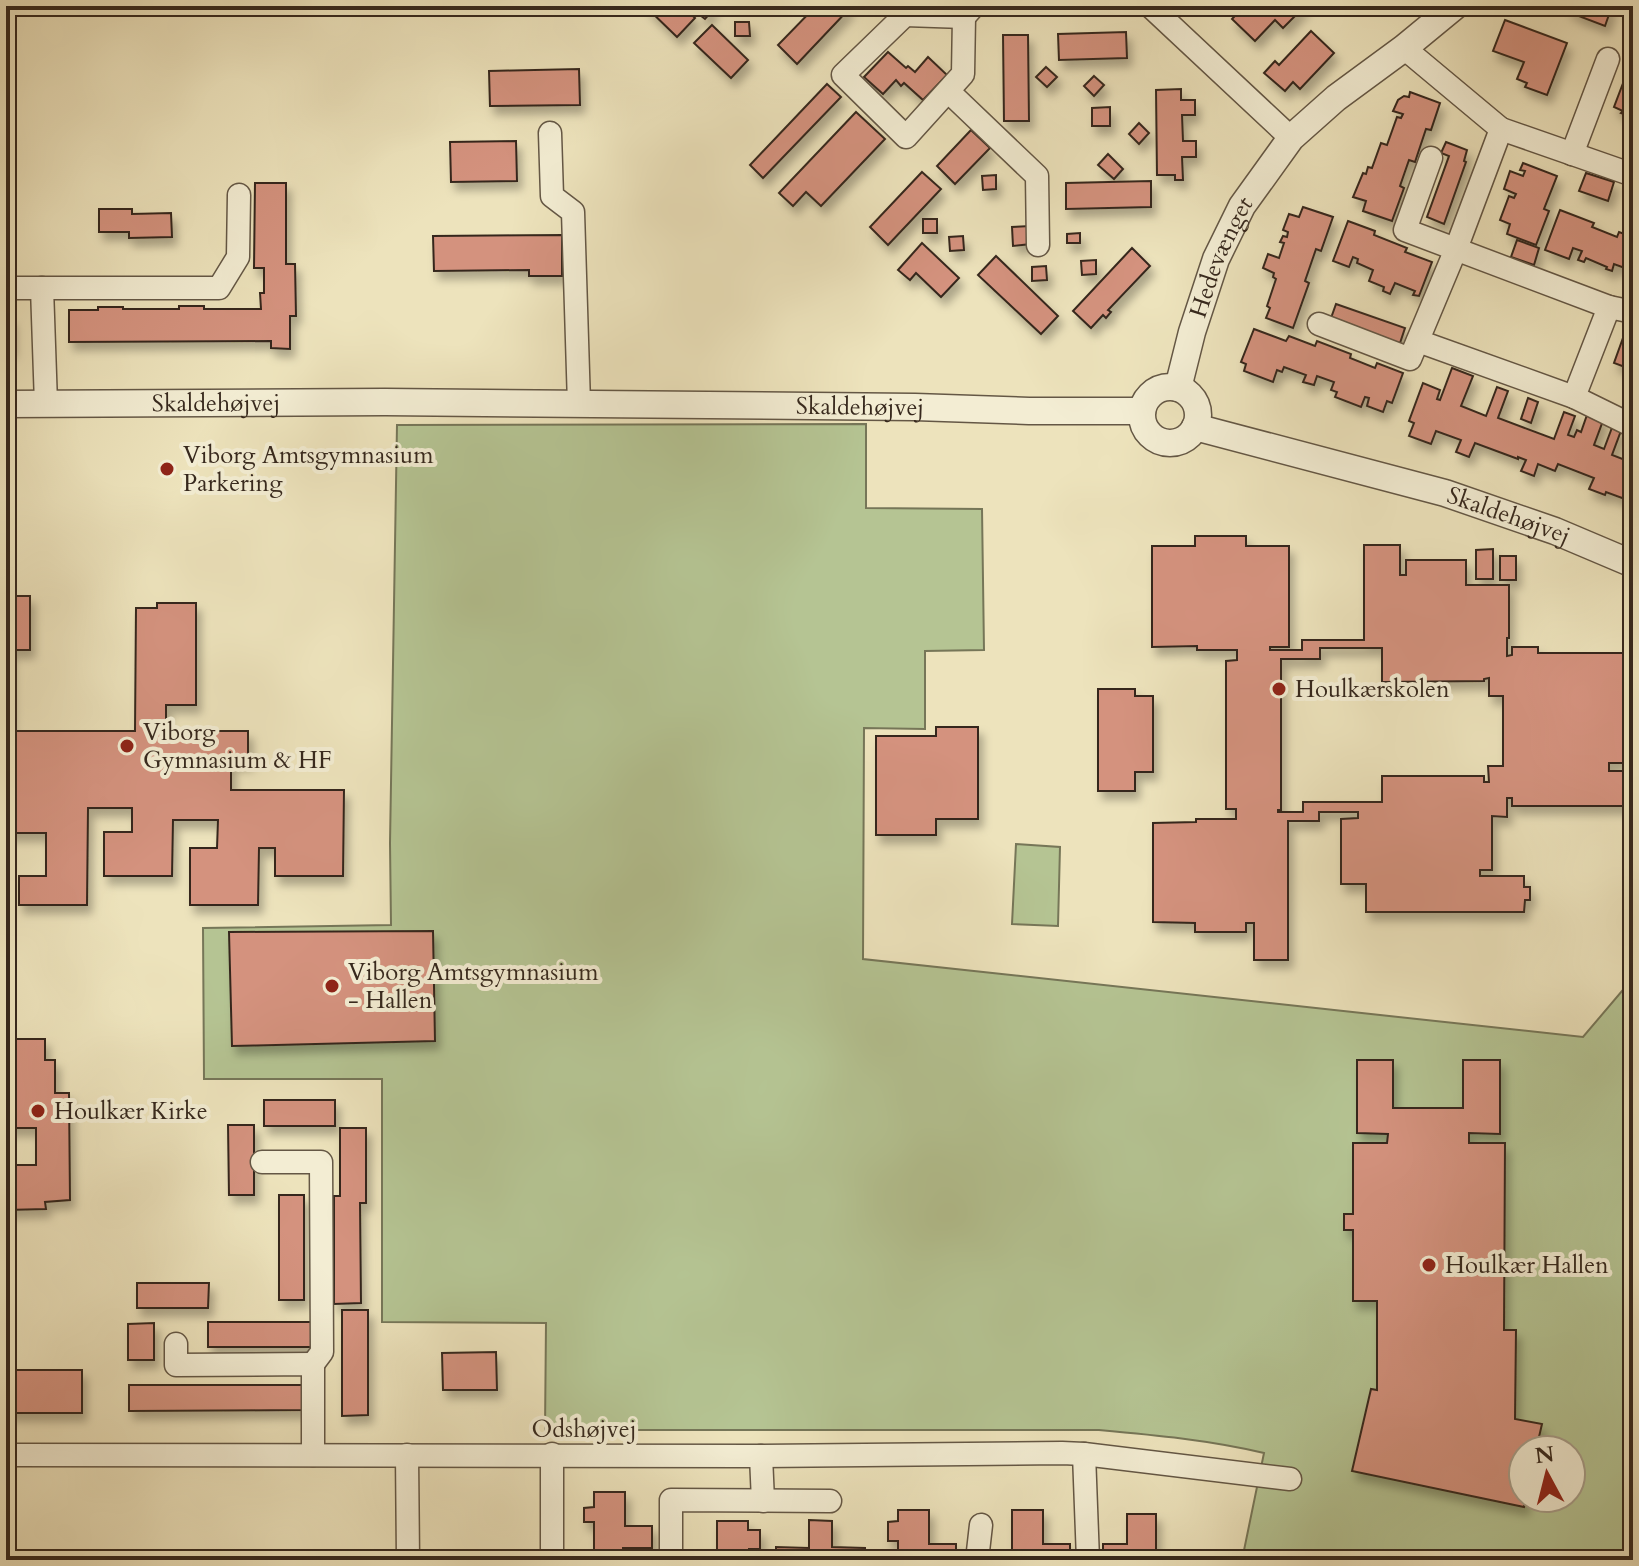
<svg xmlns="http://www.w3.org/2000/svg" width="1639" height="1566" font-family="Cardo,serif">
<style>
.green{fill:#b5c493;stroke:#767658;stroke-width:2;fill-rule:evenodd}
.building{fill:#d4927e;stroke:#36281d;stroke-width:2;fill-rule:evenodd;filter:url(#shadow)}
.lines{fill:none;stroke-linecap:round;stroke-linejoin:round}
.minor-casing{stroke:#645745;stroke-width:25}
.tertiary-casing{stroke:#645745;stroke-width:29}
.minor{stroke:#f3edd3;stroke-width:22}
.tertiary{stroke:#f3edd3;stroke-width:26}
.poi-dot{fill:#8f2418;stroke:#f3edd3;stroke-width:3}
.labels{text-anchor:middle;stroke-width:8;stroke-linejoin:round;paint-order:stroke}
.street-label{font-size:24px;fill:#36281d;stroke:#f3edd3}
.poi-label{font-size:24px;fill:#36281d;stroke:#f3edd3;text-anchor:start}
</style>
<defs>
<filter id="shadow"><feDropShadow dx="4.5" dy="8" stdDeviation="4" flood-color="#0004"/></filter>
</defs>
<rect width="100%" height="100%" fill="#ede3bc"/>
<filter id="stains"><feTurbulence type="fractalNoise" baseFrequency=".0025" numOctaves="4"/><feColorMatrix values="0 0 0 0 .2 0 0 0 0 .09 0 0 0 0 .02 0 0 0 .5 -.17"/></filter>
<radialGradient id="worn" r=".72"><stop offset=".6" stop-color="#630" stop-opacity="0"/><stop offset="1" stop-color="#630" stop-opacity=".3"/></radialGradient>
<g class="green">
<path d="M866,424V508L982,509L984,650L925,651V729L864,728L863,959L1583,1037L1633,978V1560H1242L1264,1453C1209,1440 1154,1435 1099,1430H545L546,1323L382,1322V1079H204L203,928L391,925L390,843L397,425ZM1523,1450H1571V1498H1523Z"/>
<path d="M1016,844L1060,847L1058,926L1012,924Z"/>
</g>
<g class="building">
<path d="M645,6H683L695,18L677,37Z"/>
<path d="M700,6H710L714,9L705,19L700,15L703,11L699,7Z"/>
<path d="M816,6H849L850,8L797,64L778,45Z"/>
<path d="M1244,6H1305L1283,28L1275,20L1255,41L1232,19Z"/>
<path d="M1568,6H1612L1605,26L1576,15L1577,13L1567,10Z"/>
<path d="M1505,20L1567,43L1547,95L1525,87L1527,83L1517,79L1524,62L1493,51Z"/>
<path d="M735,22H749L750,36H735Z"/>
<path d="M712,25L748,60L731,78L694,43Z"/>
<path d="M1311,31L1334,53L1300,89L1293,82L1285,91L1264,73L1275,61L1279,65Z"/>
<path d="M1126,32L1127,58L1059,60L1058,34Z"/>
<path d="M1003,35H1028L1029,121H1004Z"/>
<path d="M888,52L906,68L908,66L915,72L928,57L947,75L923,100L904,83L901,86L896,80L883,94L864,77Z"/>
<path d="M1046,67L1057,77L1047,87L1036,77Z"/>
<path d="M579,69L580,105L490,106L489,71Z"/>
<path d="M1094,76L1104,85L1094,96L1084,86Z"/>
<path d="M1625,78L1633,81V117L1621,113L1623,111L1614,107Z"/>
<path d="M827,84L841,97L763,178L750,165Z"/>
<path d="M1181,89V100H1195V115H1182L1183,141H1196V157H1182L1183,180H1175V175H1157L1156,90Z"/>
<path d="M1410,92L1440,103L1431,130L1426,129L1415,162L1409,160L1400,186L1404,188L1392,221L1363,211L1366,201L1353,197L1363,173L1366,174L1368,167L1372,168L1381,143L1387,145L1397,117L1401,118L1403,114L1393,111L1398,100L1404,96L1409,97Z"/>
<path d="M1110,107V126H1092V108Z"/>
<path d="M856,112L885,139L821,206L806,192L793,206L779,193Z"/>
<path d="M1139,123L1149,133L1139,144L1129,134Z"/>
<path d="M971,130L990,148L955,184L937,166Z"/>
<path d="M516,141L517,181L451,182L450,142Z"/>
<path d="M1446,142L1467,150L1464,161L1466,162L1444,224L1427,217L1449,156L1441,153Z"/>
<path d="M1108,154L1123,169L1114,179L1098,165Z"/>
<path d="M1523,163L1557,176L1544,209L1549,211L1536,245L1507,234L1510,224L1500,220L1509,196L1514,198L1516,194L1504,189L1510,171L1523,176L1525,171L1520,170Z"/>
<path d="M922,172L941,189L888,245L870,227Z"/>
<path d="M1586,173L1614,182L1608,201L1579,191Z"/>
<path d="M996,175V189L983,190L982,176Z"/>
<path d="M1151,181V207L1066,209V183Z"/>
<path d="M255,183H286V264H295L296,316H290V349L271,348V341L69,342V310H98V307H123V309H179V306H204V309H261L260,293H264V268H254Z"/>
<path d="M1303,207L1333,217L1321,251L1316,249L1305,281L1309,283L1293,328L1266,318L1270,308L1267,306L1276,279L1273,277L1274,273L1263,268L1268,254L1279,258L1284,243L1280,242L1283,236L1287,237L1288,232L1283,230L1289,214L1299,217Z"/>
<path d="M99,209H132V214L171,213L172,237L129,238V232H99Z"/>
<path d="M1560,210L1594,223L1592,227L1617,237L1619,232L1633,237V271L1614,264L1612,271L1606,269L1607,267L1586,258L1584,262L1578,260L1582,251L1573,248L1569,259L1545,250Z"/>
<rect x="923" y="219" width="14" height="14"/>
<path d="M1348,221L1375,231L1374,235L1407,248L1405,252L1432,262L1419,296L1413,295L1415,291L1395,283L1390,294L1383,291L1384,287L1369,281L1373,270L1357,263L1358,259L1353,257L1349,267L1333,261Z"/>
<path d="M1030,226L1031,244L1013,246L1012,227Z"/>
<path d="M1080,233V243H1067V234Z"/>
<path d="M562,235V276H529V270L434,271L433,236Z"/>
<path d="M963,236L964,250L950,251L949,237Z"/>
<path d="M1517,240L1539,248L1534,265L1511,257Z"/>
<path d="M922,243L959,278L941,297L916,273L910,280L898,270Z"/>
<path d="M1132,248L1150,266L1108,310L1111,312L1106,318L1103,315L1091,328L1073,311Z"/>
<path d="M996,256L1058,316L1041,334L978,275Z"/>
<path d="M1096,260V274L1082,275L1081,261Z"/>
<path d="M1046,266L1047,280L1032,281V267Z"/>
<path d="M1336,304L1405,328L1399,346L1330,321Z"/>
<rect x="6" y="318" width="5" height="31"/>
<path d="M1628,324L1633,326V370L1614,363Z"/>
<path d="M1254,329L1286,341L1289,336L1315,346L1317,341L1351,354L1350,358L1375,368L1377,363L1403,373L1392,403L1387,401L1383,412L1367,406L1369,398L1365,397L1361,407L1335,397L1337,392L1331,390L1334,382L1317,376L1314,385L1303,382L1306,375L1284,367L1282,372L1277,370L1273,382L1244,371L1246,364L1241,362Z"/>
<path d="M1452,368L1473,376L1461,406L1486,416L1497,387L1508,391L1498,418L1554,439L1564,412L1575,416L1568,435L1574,437L1577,430L1581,432L1588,412L1604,418L1594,445L1604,449L1613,425L1622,428L1612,455L1633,463V502L1606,492L1605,495L1589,489L1594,478L1558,464L1555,471L1538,464L1534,476L1521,471L1526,460L1518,457V459L1475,443L1469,457L1456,452L1461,440L1436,431L1431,444L1409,436L1414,423L1409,421L1423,383L1440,390L1437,399L1440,400Z"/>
<path d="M1528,398L1538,402L1531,423L1521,419Z"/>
<path d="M1195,536H1246V546H1289V647H1270V650H1302V640H1364V545H1400V575H1406V560H1466V585H1509V638H1507V656L1512,655V647H1538V653H1633V689H1623V763H1609V771H1630V806H1512V798H1507V817L1492,816V870H1480V876H1524V887H1530V900H1525L1524,912H1366V884H1341V819L1358,818V812H1319V821H1288V960H1254V923H1246V932H1195V923L1153,922V823L1196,822V819H1236V809H1226V661L1237,660V650H1197V646L1152,647V546H1195ZM1320,648H1382V682L1484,681V679L1489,678V696H1503V766H1488L1489,782H1484V776H1382V802H1303V812H1278V810H1281V659H1320Z"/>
<path d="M1493,549V579H1476V550Z"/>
<rect x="1500" y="556" width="16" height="24"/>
<path d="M6,596H30V650H10V731H135L136,608H157V603H196V705H166V731H248V762H231V790H344L343,876H275V848H259L258,905H190V848H217L218,820H173L172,876H104V832H132V808H88L87,905H19V876H46V833H6Z"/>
<path d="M1098,689H1135V696H1153V772H1135V791H1098Z"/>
<path d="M936,727H978V819H936V835H876V736H936Z"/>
<path d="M433,931L435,1041L232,1046L229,932Z"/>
<path d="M6,1039H45V1060H55V1093H69L70,1200L45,1202L46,1209L6,1210V1165H36V1128H6Z"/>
<path d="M1357,1060H1393V1108H1463V1060H1500V1134L1469,1133V1143H1505L1504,1330H1516L1515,1419L1542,1424L1536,1450H1523V1498H1526L1524,1507L1352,1471L1371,1389L1377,1390V1301H1353V1230H1344V1214H1353V1143H1387L1388,1134L1357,1133Z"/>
<rect x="264" y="1100" width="71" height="26"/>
<path d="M228,1125H254V1195H229Z"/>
<path d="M340,1128H366V1203H360L361,1303L334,1304V1196H340Z"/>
<rect x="279" y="1195" width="25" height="105"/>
<path d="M137,1283H209L208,1308H137Z"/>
<path d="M342,1310H368V1415L342,1416Z"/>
<rect x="208" y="1322" width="105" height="25"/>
<path d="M154,1323V1360H128V1324Z"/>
<path d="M496,1352L497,1390H443L442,1353Z"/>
<rect x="6" y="1370" width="76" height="43"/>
<path d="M129,1385H305V1410L129,1411Z"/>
<path d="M594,1492H625V1526H652V1548H623V1560H594V1522H584V1508L594,1507Z"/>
<path d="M898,1510H929V1544H956V1560H898V1541H888V1522L898,1521Z"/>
<path d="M1012,1510H1043V1544H1070V1560H1012Z"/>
<path d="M1127,1514H1156V1560H1103V1544H1127Z"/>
<path d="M809,1520L832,1521V1547L865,1548V1560H776V1547L809,1548Z"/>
<path d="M717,1521H748V1530H760V1549H749V1560H690V1551H717Z"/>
</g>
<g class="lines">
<g class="minor-casing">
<g id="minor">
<path d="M896,6L905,15L964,17L973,7"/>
<path d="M1150,6L1291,138"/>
<path d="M905,15L843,75L906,137L963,74L964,17"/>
<path d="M948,91L1037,176L1038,245"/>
<path d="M1501,129L1633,175"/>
<path d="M550,133L552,196L573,212L579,404"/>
<path d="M1572,154L1608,59"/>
<path d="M1431,158L1405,230L1609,307L1633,312"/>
<path d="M6,288H219L238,257L239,195"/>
<path d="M42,288L46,404"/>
<path d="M1319,324L1410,359L1456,249L1501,129L1404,48"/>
<path d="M1418,341L1574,397L1633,426"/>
<path d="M1574,397L1609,307"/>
<path d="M262,1162H321L322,1352L313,1364"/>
<path d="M176,1344V1365L313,1364V1455"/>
<path d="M1084,1454L1088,1560"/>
<path d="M6,1455L761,1456L1062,1453L1084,1454L1290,1479"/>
<path d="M407,1455L408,1560"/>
<path d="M761,1456L763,1501"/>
<path d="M552,1560V1454"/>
<path d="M671,1560V1500L830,1501"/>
<path d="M977,1560L981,1525"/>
</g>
</g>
<g class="tertiary-casing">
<g id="tertiary">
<circle cx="1170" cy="415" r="28"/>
<path id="s1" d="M1178,388L1192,332L1216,259L1242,206L1291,138L1336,98L1404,48L1455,6"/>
<path id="s2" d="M6,404L385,402L915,407L1029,411H1142"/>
<path id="s3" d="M1195,427L1445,493L1555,531L1633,564"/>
</g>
</g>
<use href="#minor" class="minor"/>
<use href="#tertiary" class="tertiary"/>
</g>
<g class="poi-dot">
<circle cx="167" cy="469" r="8"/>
<circle cx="1279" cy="689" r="8"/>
<circle cx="127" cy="746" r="8"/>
<circle cx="332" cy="986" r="8"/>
<circle cx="38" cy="1111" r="8"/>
<circle cx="1429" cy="1265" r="8"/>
</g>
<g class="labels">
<g class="street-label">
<text dy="8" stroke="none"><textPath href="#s1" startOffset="138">Hedevænget</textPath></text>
<text dy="8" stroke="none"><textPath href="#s2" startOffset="210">Skaldehøjvej</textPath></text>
<text dy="8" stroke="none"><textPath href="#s2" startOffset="854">Skaldehøjvej</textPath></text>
<text dy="8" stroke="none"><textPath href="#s3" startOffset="326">Skaldehøjvej</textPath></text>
<text x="584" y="1437">Odshøjvej</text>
</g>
<g class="poi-label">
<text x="183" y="463">Viborg Amtsgymnasium<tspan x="183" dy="28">Parkering</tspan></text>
<text x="1295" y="697">Houlkærskolen</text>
<text x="143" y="740">Viborg<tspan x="143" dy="28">Gymnasium &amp; HF</tspan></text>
<text x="348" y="980">Viborg Amtsgymnasium<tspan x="348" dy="28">- Hallen</tspan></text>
<text x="54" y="1119">Houlkær Kirke</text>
<text x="1445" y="1273">Houlkær Hallen</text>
</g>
</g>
<rect width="1639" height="1566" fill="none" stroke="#ede3bc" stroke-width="32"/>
<rect x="8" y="8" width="1623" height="1550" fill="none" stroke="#36281d" stroke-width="4"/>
<rect x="16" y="16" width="1607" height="1534" fill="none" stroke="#36281d" stroke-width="2"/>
<g transform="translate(1547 1474) rotate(353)"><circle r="38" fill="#f3edd3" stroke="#a79e8a" stroke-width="2"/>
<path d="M0-6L14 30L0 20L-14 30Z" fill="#8f2418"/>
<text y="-12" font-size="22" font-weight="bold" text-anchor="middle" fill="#36281d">N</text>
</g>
<rect width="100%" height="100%" filter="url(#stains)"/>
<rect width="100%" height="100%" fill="url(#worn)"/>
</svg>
